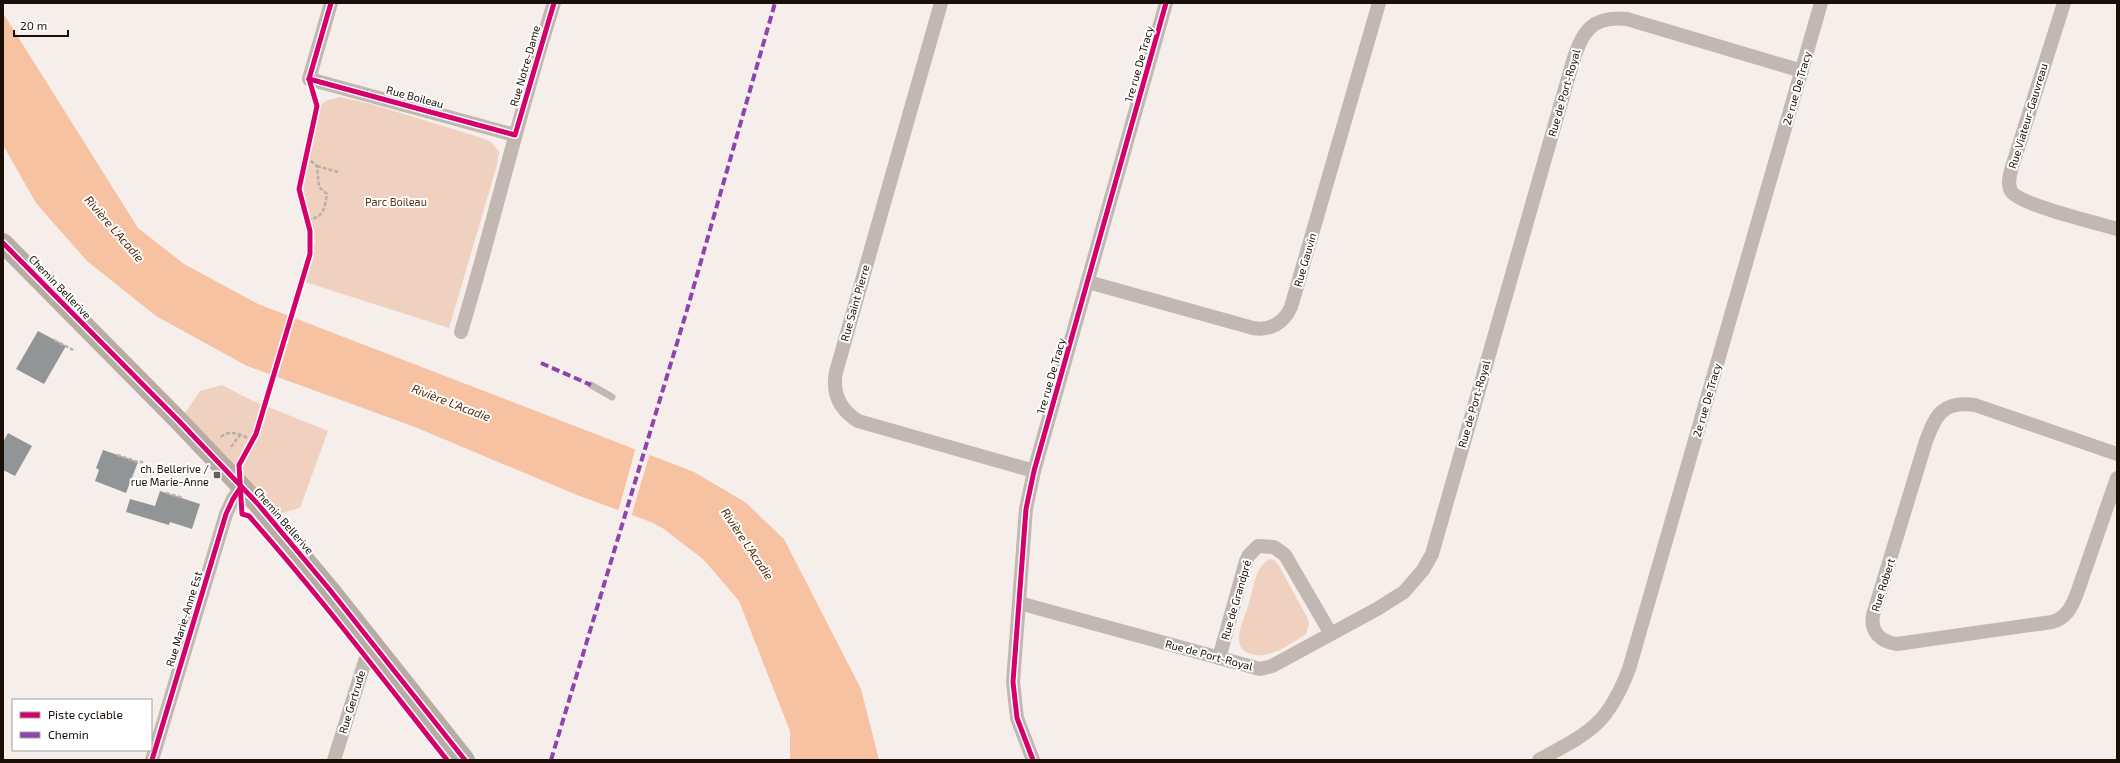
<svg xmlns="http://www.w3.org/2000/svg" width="2120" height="763" font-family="'Exo 2',sans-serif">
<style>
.green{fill:#f0d1bf}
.water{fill:#f6c2a2}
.pier{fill:#f6eeea}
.building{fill:#919596}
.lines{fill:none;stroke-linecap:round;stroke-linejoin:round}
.path{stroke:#b8b0ab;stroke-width:2.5;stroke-dasharray:4 2;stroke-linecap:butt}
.lane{stroke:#c2b8b1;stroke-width:7}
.street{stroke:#c2b8b1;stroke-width:14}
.secondary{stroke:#b8ada4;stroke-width:20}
.quiet{stroke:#8e44ad;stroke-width:4;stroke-dasharray:8 4;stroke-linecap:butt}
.cycleway-casing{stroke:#fff;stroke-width:8}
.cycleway{stroke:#d6006c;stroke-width:5}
.poi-dot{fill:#675c56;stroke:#fff;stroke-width:1.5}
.labels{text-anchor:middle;stroke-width:4;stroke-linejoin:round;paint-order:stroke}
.street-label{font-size:11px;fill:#1a0e07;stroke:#fff}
.park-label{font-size:11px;fill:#5d3010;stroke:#fff}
.poi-label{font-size:11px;fill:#1a0e07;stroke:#fff;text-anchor:end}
.water-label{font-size:12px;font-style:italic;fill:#512503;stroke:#fff}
</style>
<rect width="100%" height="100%" fill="#f6eeea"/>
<g class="green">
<path d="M340,97L371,104L482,138L491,142L499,152L497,165L449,328L305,282L315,241L311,219L304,199L303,179L321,106L325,101Z"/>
<path d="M222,385L251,400L328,431L300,508L279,514L185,413L200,391Z"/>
<path d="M1269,559L1274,560L1278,564L1307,617L1309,624L1306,634C1290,644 1267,662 1248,653C1243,651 1240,647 1239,641C1238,630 1245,616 1248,606C1253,591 1255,567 1269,559Z"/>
</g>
<path class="water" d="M3,13L138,228L184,264L258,304L694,472L745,502L784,539L861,689L879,760H790V731L739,601L704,560L664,529L651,522L577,495L415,427L247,366L156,316L87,261L36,203L3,145Z"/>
<g class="pier">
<path d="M289,313L296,316L277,379L270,377Z"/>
<path d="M636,447L650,453L631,517L618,512Z"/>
</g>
<g class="building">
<path d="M38,331L66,346L44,384L16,369Z"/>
<path d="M8,433L32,446L15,476L3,470V442Z"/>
<path d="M103,450L138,462L126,493L95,481L99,470L96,468Z"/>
<path d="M160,491L200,504L192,529L170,522L169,525L126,512L130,499L155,506Z"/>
</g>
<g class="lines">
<g class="path">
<path d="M306,157L317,166L319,187L327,194C324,209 325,217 307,220"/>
<path d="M317,166L338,172"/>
<path d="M54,340L73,350"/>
<path d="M221,437C230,428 243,436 253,440"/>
<path d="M231,447L240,435"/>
<path d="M117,455L138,462H143"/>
<path d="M166,493L183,498"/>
</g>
<path class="lane" d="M591,385L612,397"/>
<g class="street">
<path d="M331,3L309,79L515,135"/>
<path d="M941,3L836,372C832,393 839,409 858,421L1034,471"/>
<path d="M2064,3L2012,167C2010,174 2007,184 2011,191C2019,205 2098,223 2117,229"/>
<path d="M1088,282L1253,328C1270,331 1284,323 1291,307L1379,3"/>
<path d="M461,332C494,223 519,112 554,3"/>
<path d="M2117,454L1975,405C1943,401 1936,414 1926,441L1873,615C1870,632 1881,642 1897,644L2052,622C2066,618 2071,608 2076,596L2117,478"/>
<path d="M1019,603L1260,669L1272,666L1377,609L1404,592L1423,570L1432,554L1573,61C1582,32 1592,15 1627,19L1802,71"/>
<path d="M1219,658L1246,561L1249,555L1258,546L1274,547L1285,555L1331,634"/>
<path d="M152,760L226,514L233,499L241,487"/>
<path d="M334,760L365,661L375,646"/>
<path d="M1033,760L1017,718L1013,682L1026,509L1034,471L1166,3"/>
<path d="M1539,760C1590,732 1607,726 1629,669L1821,3"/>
</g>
<path class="secondary" d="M3,243L179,421L257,503L330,590L465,760"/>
<g class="quiet">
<path d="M541,363L591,385"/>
<path d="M551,760L687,310L775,3"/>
</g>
<g class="cycleway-casing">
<g id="cycleway">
<path d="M309,79L317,106L299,189L310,231V254L256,434L239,465L242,514L249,516C319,595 382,678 447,760"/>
<path d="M309,79L515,135L554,3"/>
<path d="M309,79L331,3"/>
<path d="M3,243L179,421L257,503L330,590L465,760"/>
<path d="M152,760L226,514L233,499L241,487"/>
<path d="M1033,760L1017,718L1013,682L1026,509L1034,471L1166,3"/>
</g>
</g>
<use href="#cycleway" class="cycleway"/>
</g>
<rect class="poi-dot" x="213" y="471" width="8" height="8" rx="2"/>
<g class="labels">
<g class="street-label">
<text transform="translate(1139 64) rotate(-74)" y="4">1re rue De Tracy</text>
<text transform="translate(525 66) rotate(-74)" y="4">Rue Notre-Dame</text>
<text transform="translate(1797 88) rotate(-74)" y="4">2e rue De Tracy</text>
<text transform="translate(1564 93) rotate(-74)" y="4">Rue de Port-Royal</text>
<text transform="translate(415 97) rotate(15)" y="4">Rue Boileau</text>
<text transform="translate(2028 116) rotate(-73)" y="4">Rue Viateur-Gauvreau</text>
<text transform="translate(1305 260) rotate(-74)" y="4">Rue Gauvin</text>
<text transform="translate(60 287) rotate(46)" y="4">Chemin Bellerive</text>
<text transform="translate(855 303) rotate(-74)" y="4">Rue Saint Pierre</text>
<text transform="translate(1051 376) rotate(-74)" y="4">1re rue De Tracy</text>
<text transform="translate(1707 400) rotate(-74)" y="4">2e rue De Tracy</text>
<text transform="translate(1474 404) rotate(-74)" y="4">Rue de Port-Royal</text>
<text transform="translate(284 521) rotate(49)" y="4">Chemin Bellerive</text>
<text transform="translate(1883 585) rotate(-73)" y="4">Rue Robert</text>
<text transform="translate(1236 600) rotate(-74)" y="4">Rue de Grandpré</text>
<text transform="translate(184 619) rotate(-73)" y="4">Rue Marie-Anne Est</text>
<text transform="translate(1209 655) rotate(15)" y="4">Rue de Port-Royal</text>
<text transform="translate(352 702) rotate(-73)" y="4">Rue Gertrude</text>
</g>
<g class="park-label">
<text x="396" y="206">Parc Boileau</text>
</g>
<g class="poi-label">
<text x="209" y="473">ch. Bellerive /<tspan x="209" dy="13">rue Marie-Anne</tspan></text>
</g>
<g class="water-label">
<text transform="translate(114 229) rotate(49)" y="4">Rivière L'Acadie</text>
<text transform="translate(451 403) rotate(21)" y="4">Rivière L'Acadie</text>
<text transform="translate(747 544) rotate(56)" y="4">Rivière L'Acadie</text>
</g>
</g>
<rect width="2120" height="763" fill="none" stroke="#1a0e07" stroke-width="8"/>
<rect x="12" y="699" width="140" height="52" fill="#ffffff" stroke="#a39f9c"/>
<rect x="20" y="712" width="20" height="6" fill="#d6006c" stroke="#a39f9c"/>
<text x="48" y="719" font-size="12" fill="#1a0e07">Piste cyclable</text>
<rect x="20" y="732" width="20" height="6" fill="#8e44ad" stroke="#a39f9c"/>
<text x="48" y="739" font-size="12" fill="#1a0e07">Chemin</text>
<path d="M14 30v6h54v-6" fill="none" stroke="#1a0e07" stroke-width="2"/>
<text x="20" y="30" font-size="12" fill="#1a0e07" stroke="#ffffff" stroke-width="3" paint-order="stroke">20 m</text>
</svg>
